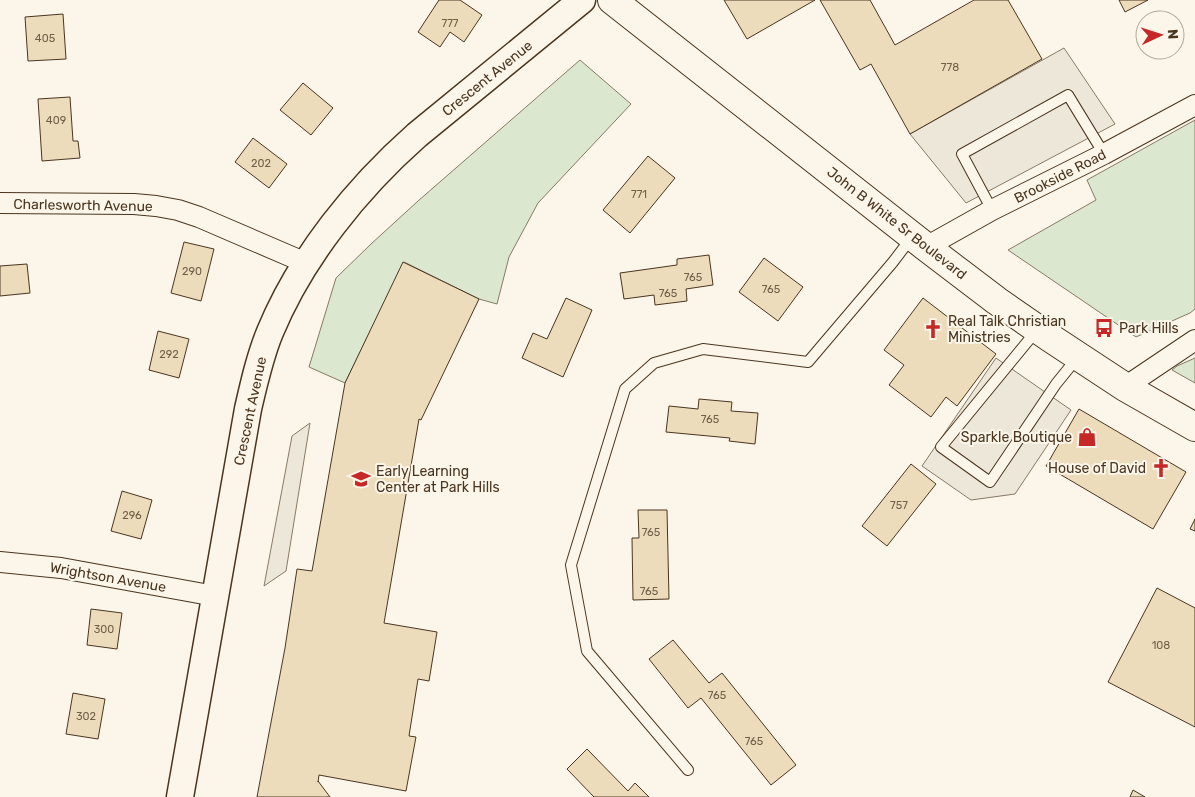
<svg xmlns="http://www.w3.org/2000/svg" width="1195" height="797" font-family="Rubik,sans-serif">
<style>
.green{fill:#dce7d0;stroke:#887966}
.parking{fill:#ede7d9;stroke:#887966}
.building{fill:#ecdcbc;stroke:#4a3520}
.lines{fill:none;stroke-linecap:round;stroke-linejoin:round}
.service-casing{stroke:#4a3520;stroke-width:12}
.minor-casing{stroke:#4a3520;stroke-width:22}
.tertiary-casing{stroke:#4a3520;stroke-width:29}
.secondary-casing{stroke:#4a3520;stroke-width:30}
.service{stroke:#fbf6e9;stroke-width:10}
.minor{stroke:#fbf6e9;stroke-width:20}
.tertiary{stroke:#fbf6e9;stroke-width:26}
.secondary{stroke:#fbf6e9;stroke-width:28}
.labels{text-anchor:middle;stroke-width:4;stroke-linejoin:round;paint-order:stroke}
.number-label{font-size:11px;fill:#725f47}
.street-label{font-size:14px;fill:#4a3520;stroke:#fbf6e9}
.poi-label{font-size:14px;fill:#4a3520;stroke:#fbf6e9;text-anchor:start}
</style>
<rect width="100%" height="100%" fill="#fbf6e9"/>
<g class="green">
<path d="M580,60L631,104L538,203L509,257L497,304L479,299L404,262L345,383L309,367L336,278L371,244L418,201Z"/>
<path d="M1195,120V309L1190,313L1136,337L1008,250L1096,200L1087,180Z"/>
<path d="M1195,358V383L1172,370L1177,366Z"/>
</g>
<g class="parking">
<path d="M1064,48L1115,124L966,203L910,134Z"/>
<path d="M996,358L1071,410L1015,494L971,500L922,466Z"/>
<path d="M310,423L286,571L264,586L292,436Z"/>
</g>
<g class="building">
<path d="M439,0H460L482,15L464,42L450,32L440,47L418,32Z"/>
<path d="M724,0H815L747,39Z"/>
<path d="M820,0H870L895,45L974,0H1008L1042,59L910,134L871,64L860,70Z"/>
<path d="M1119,0H1148L1125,12Z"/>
<path d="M63,14L66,59L28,61L25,17Z"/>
<path d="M303,83L333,108L311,135L280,110Z"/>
<path d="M70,97L73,141H78L80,158L42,161L38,99Z"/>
<path d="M253,138L287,164L269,188L235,162Z"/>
<path d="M648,156L675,178L630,233L603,210Z"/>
<path d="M184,242L214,249L201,301L171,293Z"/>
<path d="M709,255L713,285L686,289L687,301L655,305L654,295L624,299L620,273L677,265V259Z"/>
<path d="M764,258L803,287L778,321L739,292Z"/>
<path d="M403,262L479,299L421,420L419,419L384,623L437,632L429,681L418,679L409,736L416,737L406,791L319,775L318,782V781L330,797H257L285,648L297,569L312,571L345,383Z"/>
<path d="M27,264L30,293L0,296V266Z"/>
<path d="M566,298L592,310L563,377L522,358L533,333L547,339Z"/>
<path d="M923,298L996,354L957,406L946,397L931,417L889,385L904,365L884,350Z"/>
<path d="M158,331L189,339L179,378L149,370Z"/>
<path d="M699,399L732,402L731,411L758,413L755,444L729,441L730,438L666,432L669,406L698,409Z"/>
<path d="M1079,409L1186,472L1153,529L1046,466Z"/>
<path d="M911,464L936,484L887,546L862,526Z"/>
<path d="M122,491L152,500L141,539L111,531Z"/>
<path d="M638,510H667L669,599L633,600L632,538H639Z"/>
<path d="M1195,519V531L1190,529Z"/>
<path d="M1157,588L1195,608V727L1108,682Z"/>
<path d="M91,609L122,613L117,649L87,645Z"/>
<path d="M673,640L709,683L722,673L796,765L771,785L701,698L688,708L649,659Z"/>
<path d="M73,693L105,699L98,739L66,734Z"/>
<path d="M587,749L628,791L635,783L649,797H594L567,769Z"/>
<path d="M1133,790L1145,797H1130Z"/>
</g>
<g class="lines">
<g class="service-casing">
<g id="service">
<path d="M992,210L962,154L1068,95L1104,154"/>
<path d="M1037,330L941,447L990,482L1056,384L1077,358"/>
<path d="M688,770L587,651L571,565L625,389L654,363L703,349L808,362L893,262L912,237"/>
</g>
</g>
<g class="minor-casing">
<g id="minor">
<path d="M0,203L134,204L156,206L178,210L199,217L306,263"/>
<path d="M926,247L992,210L1104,154L1195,105"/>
<path d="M1125,387L1195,340"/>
<path d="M0,562L61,568L215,596"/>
</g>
</g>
<g class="tertiary-casing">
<path id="tertiary" d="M180,797L248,409C254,383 260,356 270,332C301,257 357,188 417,135L582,0"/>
</g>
<g class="secondary-casing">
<path id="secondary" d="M612,0L926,247L997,301L1049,337L1125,387L1195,427"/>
</g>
<use href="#service" class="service"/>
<use href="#minor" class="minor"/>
<use href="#tertiary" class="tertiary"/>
<use href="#secondary" class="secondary"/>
</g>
<defs>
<g id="bus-bare" transform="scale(1.5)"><path d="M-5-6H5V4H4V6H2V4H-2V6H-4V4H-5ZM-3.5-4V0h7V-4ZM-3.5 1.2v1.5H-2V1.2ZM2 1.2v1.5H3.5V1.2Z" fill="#c62828" stroke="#fbf6e9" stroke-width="2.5" paint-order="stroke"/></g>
<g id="church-bare" transform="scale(1.5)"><path d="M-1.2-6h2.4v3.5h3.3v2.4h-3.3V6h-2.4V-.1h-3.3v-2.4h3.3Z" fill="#c62828" stroke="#fbf6e9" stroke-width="2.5" paint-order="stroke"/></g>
<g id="shop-bare" transform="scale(1.5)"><path d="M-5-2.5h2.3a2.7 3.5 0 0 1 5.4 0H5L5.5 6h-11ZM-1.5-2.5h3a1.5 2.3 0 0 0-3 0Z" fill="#c62828" stroke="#fbf6e9" stroke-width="2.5" paint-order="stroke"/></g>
<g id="school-bare" transform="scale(1.5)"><path d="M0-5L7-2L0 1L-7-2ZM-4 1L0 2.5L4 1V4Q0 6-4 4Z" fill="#c62828" stroke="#fbf6e9" stroke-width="2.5" paint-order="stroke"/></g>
</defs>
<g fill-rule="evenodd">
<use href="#bus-bare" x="1104" y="328"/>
<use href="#church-bare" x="933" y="329"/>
<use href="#shop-bare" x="1087" y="437"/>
<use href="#church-bare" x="1161" y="468"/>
<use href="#school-bare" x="361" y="479"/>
</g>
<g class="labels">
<g class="number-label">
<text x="450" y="27">777</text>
<text x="45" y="42">405</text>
<text x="950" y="71">778</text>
<text x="56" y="124">409</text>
<text x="261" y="167">202</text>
<text x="639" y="198">771</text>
<text x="192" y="275">290</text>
<text x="693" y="281">765</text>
<text x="771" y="293">765</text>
<text x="668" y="297">765</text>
<text x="169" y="358">292</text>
<text x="710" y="423">765</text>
<text x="899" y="509">757</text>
<text x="132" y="519">296</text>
<text x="651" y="536">765</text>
<text x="649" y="595">765</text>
<text x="104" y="633">300</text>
<text x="1161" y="649">108</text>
<text x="717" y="699">765</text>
<text x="86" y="720">302</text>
<text x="754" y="745">765</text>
</g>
<g class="street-label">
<text transform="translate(487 78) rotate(-39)" y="5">Crescent Avenue</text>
<text transform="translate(1060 176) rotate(-27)" y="5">Brookside Road</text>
<text transform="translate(83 205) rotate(1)" y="5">Charlesworth Avenue</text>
<text transform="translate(897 223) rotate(38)" y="5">John B White Sr Boulevard</text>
<text transform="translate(250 411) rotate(-78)" y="5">Crescent Avenue</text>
<text transform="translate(108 577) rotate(10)" y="5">Wrightson Avenue</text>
</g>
<g class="poi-label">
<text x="948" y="326">Real Talk Christian<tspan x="948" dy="16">Ministries</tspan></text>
<text x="1119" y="333">Park Hills</text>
<text x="1072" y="442" text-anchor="end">Sparkle Boutique</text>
<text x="1146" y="473" text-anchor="end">House of David</text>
<text x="376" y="476">Early Learning<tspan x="376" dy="16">Center at Park Hills</tspan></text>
</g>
</g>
<g transform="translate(1160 35) rotate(86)"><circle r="24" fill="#fbf6e9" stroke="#b4a999"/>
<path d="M0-4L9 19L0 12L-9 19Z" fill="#c62828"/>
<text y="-8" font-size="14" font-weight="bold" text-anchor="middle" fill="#4a3520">N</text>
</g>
</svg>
